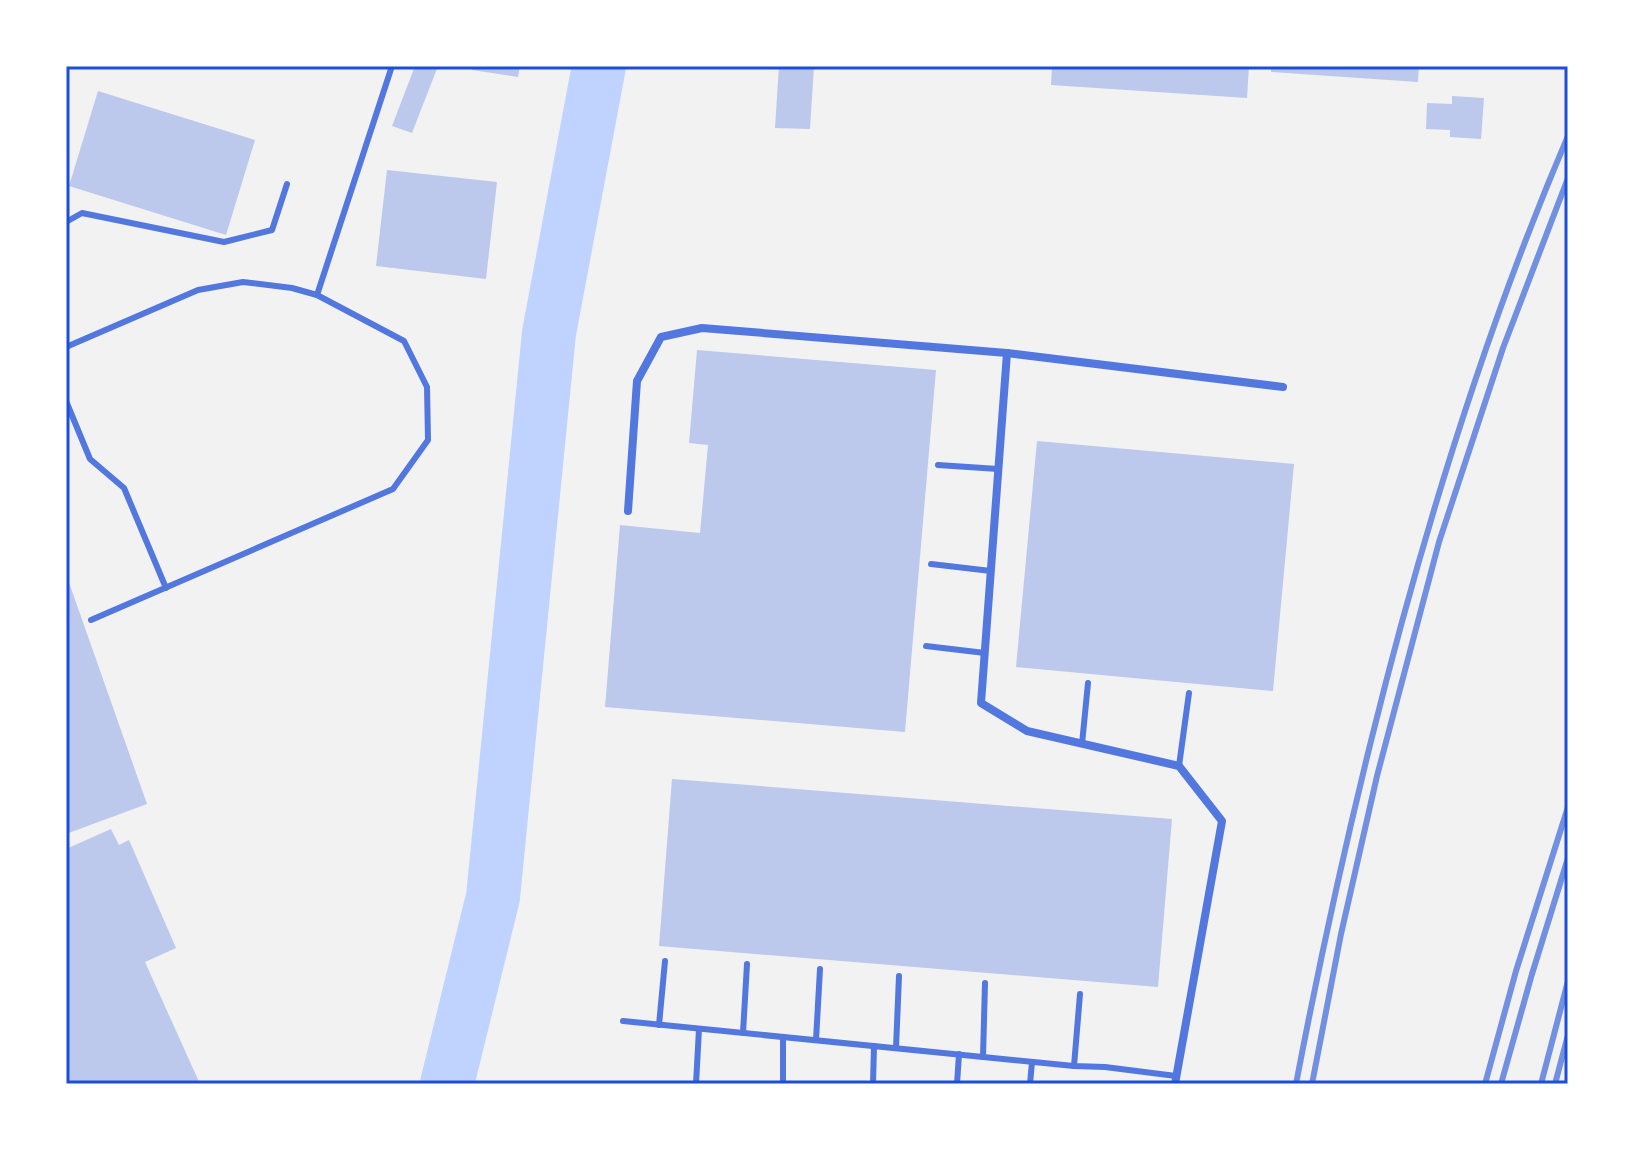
<svg xmlns="http://www.w3.org/2000/svg" width="1634" height="1150" font-family="'Noto Sans',sans-serif">
<style>
.lines{fill:none;stroke-linecap:round;stroke-linejoin:round}
.river{stroke:#bfd3fe;stroke-width:54}
.building{fill:#bdc9ec}
.service{stroke:#5277de;stroke-width:6}
.minor{stroke:#5277de;stroke-width:8}
.rail{stroke:#7290e2;stroke-width:6}
.neatline{fill:none;stroke:#1d4ed8;stroke-width:3}
</style>
<rect width="100%" height="100%" fill="#f2f2f2"/>
<g class="lines">
<path class="river" d="M447,1084L493,897L549,333L599,66"/>
</g>
<g class="building">
<path d="M415,66H438L412,133L392,126Z"/>
<path d="M473,66H520L518,77L472,70Z"/>
<path d="M779,66H814L810,129L775,128Z"/>
<path d="M1052,66H1249L1247,98L1051,85Z"/>
<path d="M1271,66H1419L1418,82L1271,72Z"/>
<path d="M98,91L255,140L226,235L69,186Z"/>
<path d="M1452,96L1484,98L1481,139L1450,137V130L1426,129L1427,103L1452,104Z"/>
<path d="M387,170L497,182L486,279L376,266Z"/>
<path d="M697,350L936,370L905,732L605,707L620,525L700,533L708,445L689,443Z"/>
<path d="M1037,441L1294,464L1273,691L1016,667Z"/>
<path d="M66,574L147,804L66,834Z"/>
<path d="M672,779L1172,819L1158,987L659,946Z"/>
<path d="M111,829L119,845L129,840L176,948L145,962L200,1084H66V849Z"/>
</g>
<g class="lines">
<g class="service">
<path d="M66,222L82,213L224,242L272,230L287,184"/>
<path d="M66,347L198,290L243,282L292,288L317,295L392,66"/>
<path d="M66,401L90,459L124,488L166,588"/>
<path d="M938,465L998,469"/>
<path d="M931,564L991,571"/>
<path d="M91,620L393,489L428,440L427,387L404,341L317,295"/>
<path d="M926,646L985,653"/>
<path d="M1082,744L1088,683"/>
<path d="M1179,766L1189,693"/>
<path d="M623,1021L1074,1066L1105,1067L1176,1076"/>
<path d="M659,1025L665,961"/>
<path d="M743,1033L747,964"/>
<path d="M816,1040L820,969"/>
<path d="M896,1048L899,976"/>
<path d="M983,1057L985,983"/>
<path d="M1074,1066L1080,994"/>
<path d="M696,1084L699,1029"/>
<path d="M783,1084V1037"/>
<path d="M873,1084L874,1046"/>
<path d="M957,1084L959,1054"/>
<path d="M1030,1084L1032,1062"/>
</g>
<g class="minor">
<path d="M1007,353L1283,387"/>
<path d="M628,511L637,381L661,337L702,328L1007,353L981,703L1027,731L1179,766L1222,821L1175,1084"/>
</g>
<g class="rail">
<path d="M1296,1084C1318,969 1343,854 1371,741C1422,535 1484,332 1568,136"/>
<path d="M1312,1084L1341,934L1377,776L1439,542L1503,348L1568,178"/>
<path d="M1485,1084L1516,971L1568,807"/>
<path d="M1501,1084L1532,974L1568,858"/>
<path d="M1541,1084L1568,981"/>
<path d="M1555,1084L1568,1035"/>
</g>
</g>
<rect width="1634" height="1150" fill="none" stroke="#ffffff" stroke-width="136"/>
<rect x="68" y="68" width="1498" height="1014" class="neatline"/>
</svg>
